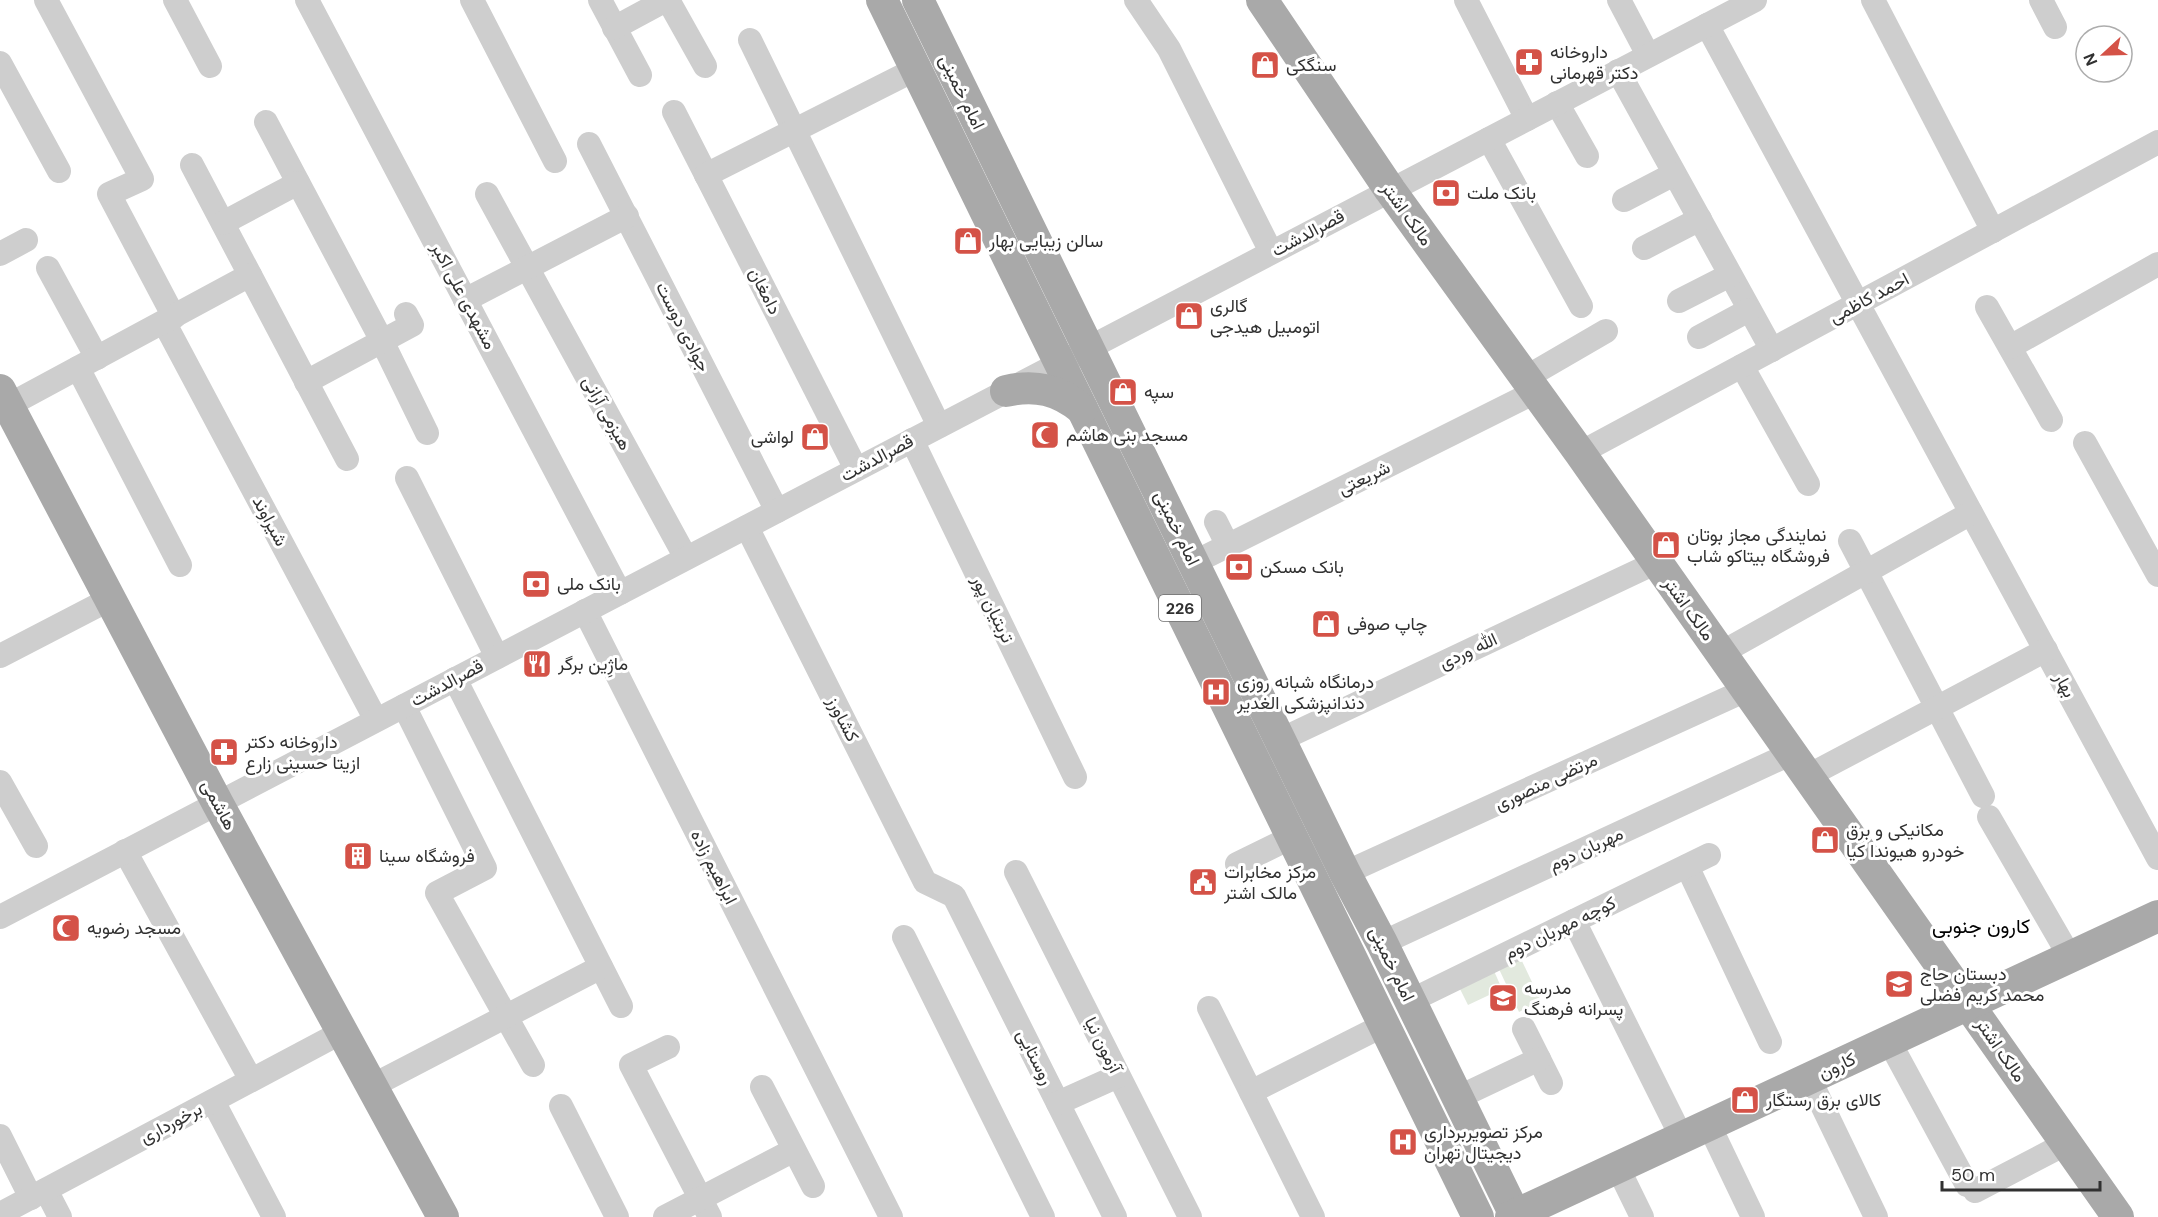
<svg xmlns="http://www.w3.org/2000/svg" width="2158" height="1217" font-family="'DM Sans',Vazirmatn,sans-serif">
<style>
.green{fill:#e2e9de}
.lines{fill:none;stroke-linecap:round;stroke-linejoin:round}
.minor{stroke:#cecece;stroke-width:24}
.major{stroke:#a9a9a9;stroke-width:32}
.labels{text-anchor:middle;stroke-width:6;stroke-linejoin:round;paint-order:stroke}
.shield{fill:#fff;stroke:#6f6f6f;stroke-width:1.5}
.shield-label{font-size:16px;font-weight:bold;fill:#313131}
.poi-label{font-size:18px;fill:#313131;stroke:#fff;text-anchor:start}
.street-label{font-size:18px;fill:#313131;stroke:#fff}
.neighbourhood-label{font-size:20px;fill:#000;stroke:#fff}
</style>
<rect width="100%" height="100%" fill="#fff"/>
<g class="green">
<path d="M1521,959L1541,1001L1519,1012L1499,969Z"/>
<path d="M1494,971L1502,989L1468,1005L1459,987Z"/>
</g>
<g class="lines">
<g class="minor">
<path d="M46,0L142,179L109,194L174,317"/>
<path d="M175,0L210,66"/>
<path d="M307,0L620,593"/>
<path d="M472,0L555,161"/>
<path d="M600,0L640,75"/>
<path d="M668,0L705,66"/>
<path d="M1136,0L1169,49L1271,252"/>
<path d="M1466,0L1527,119"/>
<path d="M1619,0L1648,55"/>
<path d="M1873,0L1993,231"/>
<path d="M2041,0L2055,27"/>
<path d="M1707,25L2158,858"/>
<path d="M614,28L666,0"/>
<path d="M750,40L939,426"/>
<path d="M0,63L59,171"/>
<path d="M1618,71L1772,350"/>
<path d="M1557,103L1587,156"/>
<path d="M674,112L856,469"/>
<path d="M266,122L382,341L427,433"/>
<path d="M1489,139L1581,306"/>
<path d="M589,144L777,511"/>
<path d="M192,165L347,459"/>
<path d="M706,175L916,69"/>
<path d="M487,194L686,558"/>
<path d="M1624,200L1674,174"/>
<path d="M223,223L298,183"/>
<path d="M1644,248L1700,219"/>
<path d="M0,254L26,240"/>
<path d="M48,268L97,358"/>
<path d="M465,300L627,216"/>
<path d="M1679,301L1730,275"/>
<path d="M1987,307L2051,420"/>
<path d="M164,322L376,720"/>
<path d="M1699,337L1749,310"/>
<path d="M2010,347L2158,264"/>
<path d="M1742,366L1808,484"/>
<path d="M78,368L180,565"/>
<path d="M1525,378L1606,331"/>
<path d="M306,382L412,325L406,314"/>
<path d="M0,410L250,275"/>
<path d="M912,440L1075,777"/>
<path d="M2085,443L2158,575"/>
<path d="M1580,453L2158,142"/>
<path d="M407,478L497,657"/>
<path d="M1216,522L1228,546"/>
<path d="M747,527L925,882L954,896L1115,1217"/>
<path d="M1850,541L1983,796"/>
<path d="M1193,563L1535,392"/>
<path d="M585,611L891,1217"/>
<path d="M1721,653L1971,513"/>
<path d="M0,656L110,599"/>
<path d="M455,679L621,1006"/>
<path d="M404,706L485,868L437,893L533,1065"/>
<path d="M1280,740L1655,563"/>
<path d="M1806,777L2046,650"/>
<path d="M0,782L36,846"/>
<path d="M1989,817L2070,957"/>
<path d="M125,851L251,1080"/>
<path d="M1237,864L1292,837"/>
<path d="M1687,866L1770,1042"/>
<path d="M1016,872L1190,1217"/>
<path d="M1345,873L1746,690"/>
<path d="M0,917L1755,0"/>
<path d="M1574,921L1682,1138"/>
<path d="M904,937L1043,1217"/>
<path d="M1382,943L1790,754"/>
<path d="M1410,1001L1709,855"/>
<path d="M1209,1008L1313,1217"/>
<path d="M1524,1029L1551,1083"/>
<path d="M1889,1041L1967,1185"/>
<path d="M668,1047L631,1065L710,1217"/>
<path d="M1809,1078L1876,1217"/>
<path d="M372,1086L601,967"/>
<path d="M762,1087L813,1186"/>
<path d="M1251,1092L1384,1025"/>
<path d="M1457,1098L1539,1059"/>
<path d="M213,1101L274,1217"/>
<path d="M1058,1103L1118,1076"/>
<path d="M561,1106L617,1217"/>
<path d="M1709,1125L1753,1217"/>
<path d="M0,1136L31,1198"/>
<path d="M1618,1168L1642,1217"/>
<path d="M46,1190L60,1217"/>
<path d="M1975,1191L2065,1144"/>
<path d="M0,1214L342,1032"/>
<path d="M665,1217L794,1150"/>
</g>
<g class="major">
<path d="M882,0L1478,1217"/>
<path d="M918,0L1345,873L1382,943L1516,1217"/>
<path d="M1262,0L1390,190L1580,453L2118,1217"/>
<path d="M0,390L218,804L443,1217"/>
<path d="M1006,391C1036,384 1059,390 1082,409"/>
<path d="M1511,1217L2158,916"/>
</g>
</g>
<defs>
<g id="pharmacy-square" transform="scale(1.5)"><rect x="-9" y="-9" width="18" height="18" rx="4" fill="#d45247" stroke="#fff"/><path d="M-2-6h4v4h4v4h-4v4h-4v-4h-4v-4h4Z" fill="#fff"/></g>
<g id="shop-square" transform="scale(1.5)"><rect x="-9" y="-9" width="18" height="18" rx="4" fill="#d45247" stroke="#fff"/><path d="M-5-2.5h2.3a2.7 3.5 0 0 1 5.4 0H5L5.5 6h-11ZM-1.5-2.5h3a1.5 2.3 0 0 0-3 0Z" fill="#fff"/></g>
<g id="bank-square" transform="scale(1.5)"><rect x="-9" y="-9" width="18" height="18" rx="4" fill="#d45247" stroke="#fff"/><path d="M-6-4H6V4H-6ZM0-2.3a2.3 2.3 0 1 0 0 4.6a2.3 2.3 0 1 0 0-4.6Z" fill="#fff"/></g>
<g id="mosque-square" transform="scale(1.5)"><rect x="-9" y="-9" width="18" height="18" rx="4" fill="#d45247" stroke="#fff"/><path d="M3.5-4.9A6 6 0 1 0 3.5 4.9A5 5 0 1 1 3.5-4.9Z" fill="#fff"/></g>
<g id="restaurant-square" transform="scale(1.5)"><rect x="-9" y="-9" width="18" height="18" rx="4" fill="#d45247" stroke="#fff"/><path d="M-5-6h1v4h1v-4h1v4h1v-4h1v5L-1.5 .5V6h-2V.5L-5-1ZM5-6V6H3V1.5H1.5Q1.5-4 5-6Z" fill="#fff"/></g>
<g id="hospital-square" transform="scale(1.5)"><rect x="-9" y="-9" width="18" height="18" rx="4" fill="#d45247" stroke="#fff"/><path d="M-5-5h3v3.5h4V-5h3V5h-3V1.5h-4V5h-3Z" fill="#fff"/></g>
<g id="building-square" transform="scale(1.5)"><rect x="-9" y="-9" width="18" height="18" rx="4" fill="#d45247" stroke="#fff"/><path d="M-4-6H4V6H1V3H-1V6H-4ZM-2.5-4.3h1.7v1.8h-1.7ZM.8-4.3h1.7v1.8H.8ZM-2.5-1h1.7V.8h-1.7ZM.8-1h1.7V.8H.8Z" fill="#fff"/></g>
<g id="civic-square" transform="scale(1.5)"><rect x="-9" y="-9" width="18" height="18" rx="4" fill="#d45247" stroke="#fff"/><path d="M-.6-6.5H3V-4.5H.6V-3L4-1V1h2V6H-6V1h2V-1L-.6-3ZM-1.2 2.5V6h2.4V2.5Z" fill="#fff"/></g>
<g id="school-square" transform="scale(1.5)"><rect x="-9" y="-9" width="18" height="18" rx="4" fill="#d45247" stroke="#fff"/><path d="M0-5L7-2L0 1L-7-2ZM-4 1L0 2.5L4 1V4Q0 6-4 4Z" fill="#fff"/></g>
</defs>
<g fill-rule="evenodd">
<use href="#pharmacy-square" x="1529" y="62"/>
<use href="#shop-square" x="1265" y="65"/>
<use href="#bank-square" x="1446" y="193"/>
<use href="#shop-square" x="968" y="241"/>
<use href="#shop-square" x="1189" y="316"/>
<use href="#shop-square" x="1123" y="392"/>
<use href="#mosque-square" x="1045" y="435"/>
<use href="#shop-square" x="815" y="437"/>
<use href="#shop-square" x="1666" y="545"/>
<use href="#bank-square" x="1239" y="567"/>
<use href="#bank-square" x="536" y="584"/>
<use href="#shop-square" x="1326" y="624"/>
<use href="#restaurant-square" x="537" y="664"/>
<use href="#hospital-square" x="1216" y="692"/>
<use href="#pharmacy-square" x="224" y="752"/>
<use href="#shop-square" x="1825" y="840"/>
<use href="#building-square" x="358" y="856"/>
<use href="#civic-square" x="1203" y="882"/>
<use href="#mosque-square" x="66" y="928"/>
<use href="#school-square" x="1899" y="984"/>
<use href="#school-square" x="1503" y="998"/>
<use href="#shop-square" x="1745" y="1100"/>
<use href="#hospital-square" x="1403" y="1142"/>
</g>
<g class="labels">
<rect class="shield" x="1159" y="595" width="42" height="26" rx="4.5"/>
<g class="shield-label">
<text x="1180" y="614">226</text>
</g>
<g class="poi-label">
<text x="1550" y="58">داروخانه<tspan x="1550" dy="21">دکتر قهرمانی</tspan></text>
<text x="1286" y="71">سنگکی</text>
<text x="1467" y="199">بانک ملت</text>
<text x="989" y="247">سالن زیبایی بهار</text>
<text x="1210" y="312">گالرى<tspan x="1210" dy="21">اتومبیل هیدجى</tspan></text>
<text x="1144" y="398">سپه</text>
<text x="1066" y="441">مسجد بنی هاشم</text>
<text x="794" y="443" text-anchor="end">لواشی</text>
<text x="1687" y="541">نمایندگی مجاز بوتان<tspan x="1687" dy="21">فروشگاه بیتاکو شاب</tspan></text>
<text x="1260" y="573">بانک مسکن</text>
<text x="557" y="590">بانک ملی</text>
<text x="1347" y="630">چاپ صوفی</text>
<text x="558" y="670">ماژِین برگر</text>
<text x="1237" y="688">درمانگاه شبانه روزی<tspan x="1237" dy="21">دندانپزشکی الغدیر</tspan></text>
<text x="245" y="748">داروخانه دکتر<tspan x="245" dy="21">ازیتا حسینی زارع</tspan></text>
<text x="1846" y="836">مکانیکی و برق<tspan x="1846" dy="21">خودرو هیوندا کیا</tspan></text>
<text x="379" y="862">فروشگاه سینا</text>
<text x="1224" y="878">مرکز مخابرات<tspan x="1224" dy="21">مالک اشتر</tspan></text>
<text x="87" y="934">مسجد رضویه</text>
<text x="1920" y="980">دبستان حاج<tspan x="1920" dy="21">محمد کریم فضلی</tspan></text>
<text x="1524" y="994">مدرسه<tspan x="1524" dy="21">پسرانه فرهنگ</tspan></text>
<text x="1766" y="1106">کالای برق رستگار</text>
<text x="1424" y="1138">مرکز تصویربرداری<tspan x="1424" dy="21">دیجیتال تهران</tspan></text>
</g>
<g class="street-label">
<text transform="translate(962 92) rotate(64)" y="6">امام خمینی</text>
<text transform="translate(1407 214) rotate(54)" y="6">مالک اشتر</text>
<text transform="translate(1308 233) rotate(-28)" y="6">قصرالدشت</text>
<text transform="translate(765 291) rotate(63)" y="6">دامغان</text>
<text transform="translate(464 296) rotate(62)" y="6">مشهدی علی اکبر</text>
<text transform="translate(1869 298) rotate(-28)" y="6">احمد کاظمی</text>
<text transform="translate(683 327) rotate(63)" y="6">جوادی دوست</text>
<text transform="translate(607 413) rotate(61)" y="6">هیزمی آرانی</text>
<text transform="translate(877 458) rotate(-28)" y="6">قصرالدشت</text>
<text transform="translate(1364 478) rotate(-26)" y="6">شریعتی</text>
<text transform="translate(270 521) rotate(62)" y="6">شیراوند</text>
<text transform="translate(1177 528) rotate(64)" y="6">امام خمینی</text>
<text transform="translate(993 609) rotate(64)" y="6">تربتیان پور</text>
<text transform="translate(1689 609) rotate(54)" y="6">مالک اشتر</text>
<text transform="translate(1468 651) rotate(-25)" y="6">الله وردی</text>
<text transform="translate(447 683) rotate(-28)" y="6">قصرالدشت</text>
<text transform="translate(2065 685) rotate(62)" y="6">بهار</text>
<text transform="translate(843 719) rotate(63)" y="6">کشاورز</text>
<text transform="translate(1546 782) rotate(-25)" y="6">مرتضی منصوری</text>
<text transform="translate(219 805) rotate(62)" y="6">هاشمی</text>
<text transform="translate(1586 849) rotate(-25)" y="6">مهربان دوم</text>
<text transform="translate(714 867) rotate(63)" y="6">ابراهیم زاده</text>
<text transform="translate(1560 928) rotate(-26)" y="6">کوچه مهربان دوم</text>
<text transform="translate(1392 964) rotate(64)" y="6">امام خمینی</text>
<text transform="translate(1103 1045) rotate(63)" y="6">آزمون نیا</text>
<text transform="translate(2001 1050) rotate(55)" y="6">مالک اشتر</text>
<text transform="translate(1035 1057) rotate(63)" y="6">روستایی</text>
<text transform="translate(1837 1066) rotate(-25)" y="6">کارون</text>
<text transform="translate(171 1123) rotate(-28)" y="6">برخورداری</text>
</g>
<g class="neighbourhood-label">
<text x="1981" y="933">کارون جنوبی</text>
</g>
</g>
<g transform="translate(2104 54) rotate(248)"><circle r="28" fill="#ffffff" stroke="#adadad" stroke-width="1.5"/>
<path d="M0-4.5L10 22L0 15L-10 22Z" fill="#d45247"/>
<text y="-9" font-size="16" font-weight="bold" text-anchor="middle" fill="#313131">N</text>
</g>
<path d="M1942 1181v9h158v-9" fill="none" stroke="#313131" stroke-width="3"/>
<text x="1951" y="1181" font-size="18" fill="#313131" stroke="#ffffff" stroke-width="4.5" paint-order="stroke">50 m</text>
</svg>
